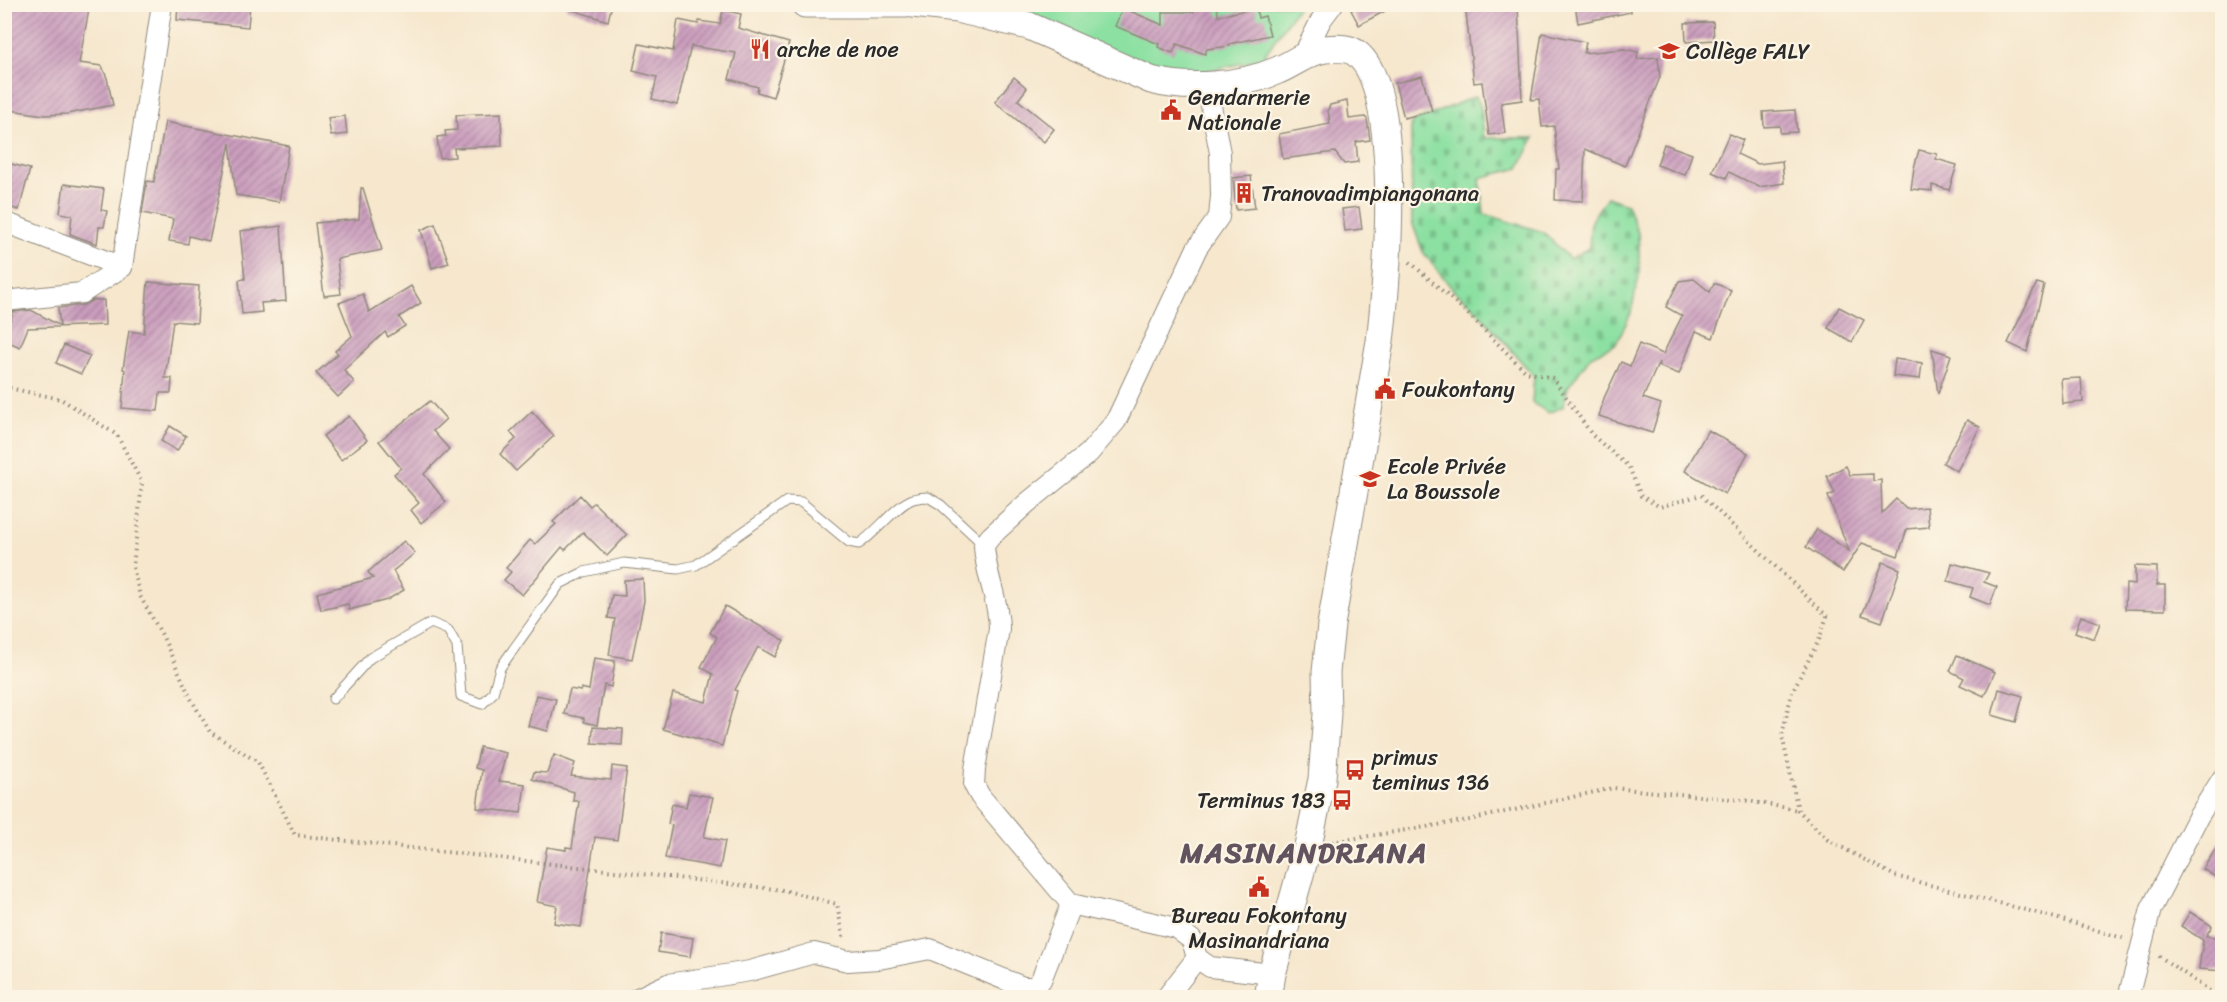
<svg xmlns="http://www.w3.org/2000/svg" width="2227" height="1002" font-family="Sriracha,sans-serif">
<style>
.green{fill:#8ce0a2;stroke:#5c8666;stroke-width:1.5}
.cemetery{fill:url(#cemetery-stones);stroke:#5c8666;stroke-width:1.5}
.building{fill:url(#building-hatch)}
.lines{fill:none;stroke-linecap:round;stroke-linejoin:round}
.lane-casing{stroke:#90897c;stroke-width:11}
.street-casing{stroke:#90897c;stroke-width:22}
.secondary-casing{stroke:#90897c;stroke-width:29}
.path{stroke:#90897c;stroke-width:4;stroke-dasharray:1.5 4.5;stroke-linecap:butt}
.lane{stroke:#fff;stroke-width:9}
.street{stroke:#fff;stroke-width:20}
.secondary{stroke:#fff;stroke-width:27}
.labels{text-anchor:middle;stroke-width:4.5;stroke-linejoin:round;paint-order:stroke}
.poi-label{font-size:22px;fill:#2b2b2b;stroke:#fcf5e5;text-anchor:start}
.district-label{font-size:28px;font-weight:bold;letter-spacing:1.5px;fill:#63535e;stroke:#fcf5e5}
</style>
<defs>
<pattern id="cemetery-stones" width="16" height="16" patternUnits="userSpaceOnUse" patternTransform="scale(1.5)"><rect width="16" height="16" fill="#8ce0a2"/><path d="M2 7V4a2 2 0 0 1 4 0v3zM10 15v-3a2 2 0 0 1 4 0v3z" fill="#79c08c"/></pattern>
<pattern id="building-hatch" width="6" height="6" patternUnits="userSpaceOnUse" patternTransform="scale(1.5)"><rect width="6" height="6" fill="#cb9ebe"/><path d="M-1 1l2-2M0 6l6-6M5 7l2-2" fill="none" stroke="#a5819b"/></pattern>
</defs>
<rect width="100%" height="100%" fill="#fcf5e5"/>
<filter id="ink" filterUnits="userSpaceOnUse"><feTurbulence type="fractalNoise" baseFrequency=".0167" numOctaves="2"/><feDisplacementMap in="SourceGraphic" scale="12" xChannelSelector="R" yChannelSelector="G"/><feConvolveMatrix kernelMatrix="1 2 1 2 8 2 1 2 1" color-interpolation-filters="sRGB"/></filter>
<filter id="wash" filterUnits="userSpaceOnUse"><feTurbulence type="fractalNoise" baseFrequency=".008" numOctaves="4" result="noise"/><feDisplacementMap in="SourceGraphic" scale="24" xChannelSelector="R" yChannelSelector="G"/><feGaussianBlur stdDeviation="1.35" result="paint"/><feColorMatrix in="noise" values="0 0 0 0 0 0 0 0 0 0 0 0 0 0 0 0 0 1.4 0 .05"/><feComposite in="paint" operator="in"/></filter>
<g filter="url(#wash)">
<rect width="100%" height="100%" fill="#f6e7cd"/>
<path class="green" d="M1013,5H1299L1262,59L1198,73L1124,64L1043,27Z"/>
<path class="cemetery" d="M1476,96L1481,108L1484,138H1534L1519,168L1480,178L1484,214L1543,232L1570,259L1589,248L1591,221L1607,197L1627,204L1638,233L1640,271L1631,313L1616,344L1591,356L1568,387L1563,407L1548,413L1532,402L1534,376L1471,304L1455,292L1423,252L1412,222L1411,123Z"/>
<g id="blocks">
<g class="building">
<path d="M4,4H90L79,63L102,66L107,78L113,105L67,114L44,115L4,109Z"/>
<path d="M178,4H250L248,27L177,20Z"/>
<path d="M566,4H612L608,21L566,8Z"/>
<path d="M1194,4H1217L1218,16L1256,8L1258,18L1265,16L1270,35L1229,44L1230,46L1207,49L1205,54L1177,44L1173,53L1158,47L1159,44L1115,26L1123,8L1163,25V12H1194Z"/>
<path d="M1361,4H1398L1359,25L1351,10Z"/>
<path d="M1465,4H1518L1522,100L1501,103L1505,133L1489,135L1482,82L1474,83Z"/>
<path d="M1575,4H1631V12L1578,23Z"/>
<path d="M723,10L741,14L738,28L789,43L773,97L757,92L758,87L729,79L736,53L691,46L677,105L652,99L657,77L633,71L639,44L673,51L678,20L698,24L699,21L720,24Z"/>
<path d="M1713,22L1714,40L1686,42L1685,23Z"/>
<path d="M1542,33L1586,42L1584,53L1624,49L1638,52L1637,59L1658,57L1660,77L1625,166L1585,149L1583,201L1555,200L1556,169H1559L1554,126L1542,127L1539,99L1531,100Z"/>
<path d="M1422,76L1432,111L1404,118L1395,83Z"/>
<path d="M1014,77L1027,88L1018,100L1054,129L1044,142L995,102Z"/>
<path d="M1347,101L1349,119L1365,117L1367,119L1370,140L1356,142L1358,162L1344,164L1335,152L1283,159L1279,134L1330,124L1328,110L1330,105Z"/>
<path d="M1795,110L1797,132L1780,133V126L1764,127L1763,112Z"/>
<path d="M501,113L502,146L454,148L455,157L440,158L437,137L446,136L445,131L457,130L456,115Z"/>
<path d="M345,116L347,134L331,136L328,118Z"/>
<path d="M165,122L289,146L279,202L236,195L230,143L209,241L189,236L188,244L169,241L173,219L142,213L147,181L154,182Z"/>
<path d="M1729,134L1743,140L1737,154L1758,164L1782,161L1784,183L1759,187L1729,172L1726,178L1712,172Z"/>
<path d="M1664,144L1692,154L1685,175L1657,165Z"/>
<path d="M1919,150L1937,154L1936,159L1957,165L1949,190L1932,185V191L1911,189L1914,168Z"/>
<path d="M4,162L30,169L19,210L4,206Z"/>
<path d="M1251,176L1255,208L1236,210L1233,178Z"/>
<path d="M64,184L104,189L101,210L107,211L104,227H99L97,244L70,234L72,215L60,213Z"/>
<path d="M361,188H363L382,250L337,259L341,294L324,296L315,223L359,219Z"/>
<path d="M1359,207L1362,229L1345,231L1342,209Z"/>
<path d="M435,224L449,263L432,268L421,230Z"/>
<path d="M281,226L286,301L261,303L262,312L242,314L239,280L245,279L240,231Z"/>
<path d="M1694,279L1710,292L1714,283L1731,290L1713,338L1696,331L1679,374L1658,366L1659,362L1643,398L1661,404L1652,433L1599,416L1604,398L1621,362L1630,366L1639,344L1663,354L1682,316L1666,307L1679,281Z"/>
<path d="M148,282L199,286L197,323L173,321L165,378H172L171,393H160L158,411L122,408L125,370L123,369L129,331L144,333Z"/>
<path d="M2037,283L2044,285L2027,352L2008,343Z"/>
<path d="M411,286L421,303L399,317L405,326L388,337L385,332L344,370L354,382L338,397L316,373L338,354L335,351L352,336L339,303L363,294L369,312Z"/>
<path d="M93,300H104L105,325L28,328L20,347L4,340L13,312L31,310L60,326L58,308L83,305Z"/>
<path d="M1839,307L1864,320L1852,342L1828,328Z"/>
<path d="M64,345L90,356L81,374L56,363Z"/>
<path d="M1932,349L1951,355L1938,394Z"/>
<path d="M1895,359L1922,363L1920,379L1893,376Z"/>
<path d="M2081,378L2083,402L2063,404L2061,379Z"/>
<path d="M430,401L446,419L433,431L449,449L424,474L446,502L421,523L411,510L419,503L394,474L401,468L379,441Z"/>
<path d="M532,411L554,436L516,471L500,454L516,439L510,432Z"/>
<path d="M349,416L367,440L341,460L323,436Z"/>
<path d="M1967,420L1980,427L1957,471L1943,463Z"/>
<path d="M170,426L186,436L177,451L161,441Z"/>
<path d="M1708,430L1748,453L1725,494L1685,471Z"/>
<path d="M1846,466L1850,475L1873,474V481L1881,480L1882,513L1896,499L1906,509L1927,507L1929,527L1907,529L1898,556L1862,543L1843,572L1806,547L1817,529L1849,551L1828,496L1835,493L1827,476Z"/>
<path d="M580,495L590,506L594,503L627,535L607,556L583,532L565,550L562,547L522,595L504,580L511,572L506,568L530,540L535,544L556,524L553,522Z"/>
<path d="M404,541L415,553L393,571L404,590L387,600L349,610L348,604L321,610L317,593L373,578L368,572Z"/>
<path d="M1883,562L1900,569L1882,622L1862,615Z"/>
<path d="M1952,563L1989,573L1984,582L1997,587L1990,605L1970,597L1973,588L1948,581Z"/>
<path d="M2135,566L2157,567V585H2165V610L2125,609L2126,584L2135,585Z"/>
<path d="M643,579L644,601L632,659L609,655L615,619L608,618L612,595L625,596L624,580Z"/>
<path d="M725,606L784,640L775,657L758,647L735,690L737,691L722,746L663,729L673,693L706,702L713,674L701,667L717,637L710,633Z"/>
<path d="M2081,616L2100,623L2094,639L2075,632Z"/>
<path d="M1957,655L1995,672L1984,696L1960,685L1964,678L1950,671Z"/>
<path d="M594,658L615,661L611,687L604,685L597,725L584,722V718L564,714L570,689L581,691V688L589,690Z"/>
<path d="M1999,689L2023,696L2016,722L1992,715Z"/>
<path d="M536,695L556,699L548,731L528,726Z"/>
<path d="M593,727L623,729L622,745L592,743Z"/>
<path d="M480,747L506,753L499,781L525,784L521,813L477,808L482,770L475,768Z"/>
<path d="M554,755L575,763L571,776L611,780L612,766L627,768L617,840L595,837L581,927L554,923L557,906L537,902L547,847L566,850V847L572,848L579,801H573L574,792L532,779L534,772L547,773Z"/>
<path d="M689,793L713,797L704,837L725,841L720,868L665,858L672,825L668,824L672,804L686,807Z"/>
<path d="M2223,837V882L2203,869Z"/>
<path d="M2190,912L2212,926L2206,936L2223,938V971L2199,969L2203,940L2181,926Z"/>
<path d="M661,933L693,938L690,957L658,952Z"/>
</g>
</g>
</g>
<g filter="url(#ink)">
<use href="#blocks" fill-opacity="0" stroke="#90897c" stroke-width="1.5"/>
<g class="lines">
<g class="lane-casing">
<path id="lane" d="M333,699L370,658L431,623L448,630L457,646L461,696L482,704L493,693L500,668L560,584L584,572L624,563L678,569L696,565L787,501L801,502L849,542L859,544C876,533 896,505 913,499C917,498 923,497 928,497L941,505L984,545"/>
</g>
<g class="street-casing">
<g id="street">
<path d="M1302,58L1321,20L1333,4"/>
<path d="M4,222L122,267"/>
<path d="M122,267L162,4"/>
<path d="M4,301L82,293L122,267"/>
<path d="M1071,904L980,796L974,785L975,769L999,629C999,600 985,574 984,545L991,536L1027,503L1089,453L1116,421L1197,248L1219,217L1221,196L1220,153L1207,85"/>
<path d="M638,998L668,984L750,971L814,953L848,961L879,959L930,949L1023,987H1034L1041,980L1071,904L1176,928L1192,940L1197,958L1210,967L1272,974"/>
<path d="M1166,998L1197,958"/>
<path d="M2128,998L2151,909L2198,817L2222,779"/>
</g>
</g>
<g class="secondary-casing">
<g id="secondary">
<path d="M805,4H906"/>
<path d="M913,4L957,9L1029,26L1151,80C1187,90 1241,86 1276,71C1292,65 1308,51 1325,49C1336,48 1348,47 1356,53C1404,88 1387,285 1380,341L1331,625L1326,672L1327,714L1322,779L1308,846L1272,974L1268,998"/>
</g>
</g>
<g class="path">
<path d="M1410,262L1465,311L1526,372L1553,378L1592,435L1629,467L1641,496L1660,507L1701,495L1827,616L1819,640L1792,692L1782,735L1798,810L1828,840L1895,876L2045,915L2126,939"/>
<path d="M4,387L61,399L117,435L142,483L133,567L140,596L162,635L190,697L210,732L258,762L295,835L783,890L837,904L844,941"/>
<path d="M1332,842L1469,820L1613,788L1743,800L1798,810"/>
<path d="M2159,956L2220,998"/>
</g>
<use href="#lane" class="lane"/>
<use href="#street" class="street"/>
<use href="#secondary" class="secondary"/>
</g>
</g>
<defs>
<g id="restaurant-bare" transform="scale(1.62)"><path d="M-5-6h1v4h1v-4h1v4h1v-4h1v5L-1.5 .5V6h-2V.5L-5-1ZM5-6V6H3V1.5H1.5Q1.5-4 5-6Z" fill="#c8321e" stroke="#fcf5e5" stroke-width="2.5" paint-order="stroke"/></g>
<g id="school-bare" transform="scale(1.62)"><path d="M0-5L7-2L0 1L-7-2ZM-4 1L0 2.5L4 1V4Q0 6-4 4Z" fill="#c8321e" stroke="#fcf5e5" stroke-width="2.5" paint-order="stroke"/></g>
<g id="civic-bare" transform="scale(1.62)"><path d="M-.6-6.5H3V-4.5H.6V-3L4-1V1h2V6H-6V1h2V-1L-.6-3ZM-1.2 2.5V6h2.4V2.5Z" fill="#c8321e" stroke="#fcf5e5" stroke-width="2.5" paint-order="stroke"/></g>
<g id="building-bare" transform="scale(1.62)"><path d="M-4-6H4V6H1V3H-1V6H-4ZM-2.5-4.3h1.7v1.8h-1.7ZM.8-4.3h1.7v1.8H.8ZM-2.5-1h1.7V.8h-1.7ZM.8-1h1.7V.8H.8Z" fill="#c8321e" stroke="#fcf5e5" stroke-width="2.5" paint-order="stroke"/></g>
<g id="bus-bare" transform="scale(1.62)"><path d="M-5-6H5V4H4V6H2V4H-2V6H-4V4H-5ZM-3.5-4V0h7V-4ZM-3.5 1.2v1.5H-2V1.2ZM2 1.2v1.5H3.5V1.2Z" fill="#c8321e" stroke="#fcf5e5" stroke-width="2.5" paint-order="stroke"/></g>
</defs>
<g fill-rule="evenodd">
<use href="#restaurant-bare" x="760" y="49"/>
<use href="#school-bare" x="1669" y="51"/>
<use href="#civic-bare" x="1171" y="110"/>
<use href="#building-bare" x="1244" y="193"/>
<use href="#civic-bare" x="1385" y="389"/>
<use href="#school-bare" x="1370" y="479"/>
<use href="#bus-bare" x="1355" y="770"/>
<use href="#bus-bare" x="1342" y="800"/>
<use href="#civic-bare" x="1259" y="887"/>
</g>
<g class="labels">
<g class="poi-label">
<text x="777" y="57">arche de noe</text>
<text x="1686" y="59">Collège FALY</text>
<text x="1188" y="105">Gendarmerie<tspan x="1188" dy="25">Nationale</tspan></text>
<text x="1261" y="201">Tranovadimpiangonana</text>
<text x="1402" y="397">Foukontany</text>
<text x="1387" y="474">Ecole Privée<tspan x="1387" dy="25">La Boussole</tspan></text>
<text x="1372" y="765">primus<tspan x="1372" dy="25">teminus 136</tspan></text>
<text x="1325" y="808" text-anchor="end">Terminus 183</text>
<text x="1259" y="923" text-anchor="middle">Bureau Fokontany<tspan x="1259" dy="25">Masinandriana</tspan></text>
</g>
<g class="district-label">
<text x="1304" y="862">MASINANDRIANA</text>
</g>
</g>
<rect width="2227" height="1002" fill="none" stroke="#fcf5e5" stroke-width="24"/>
</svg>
